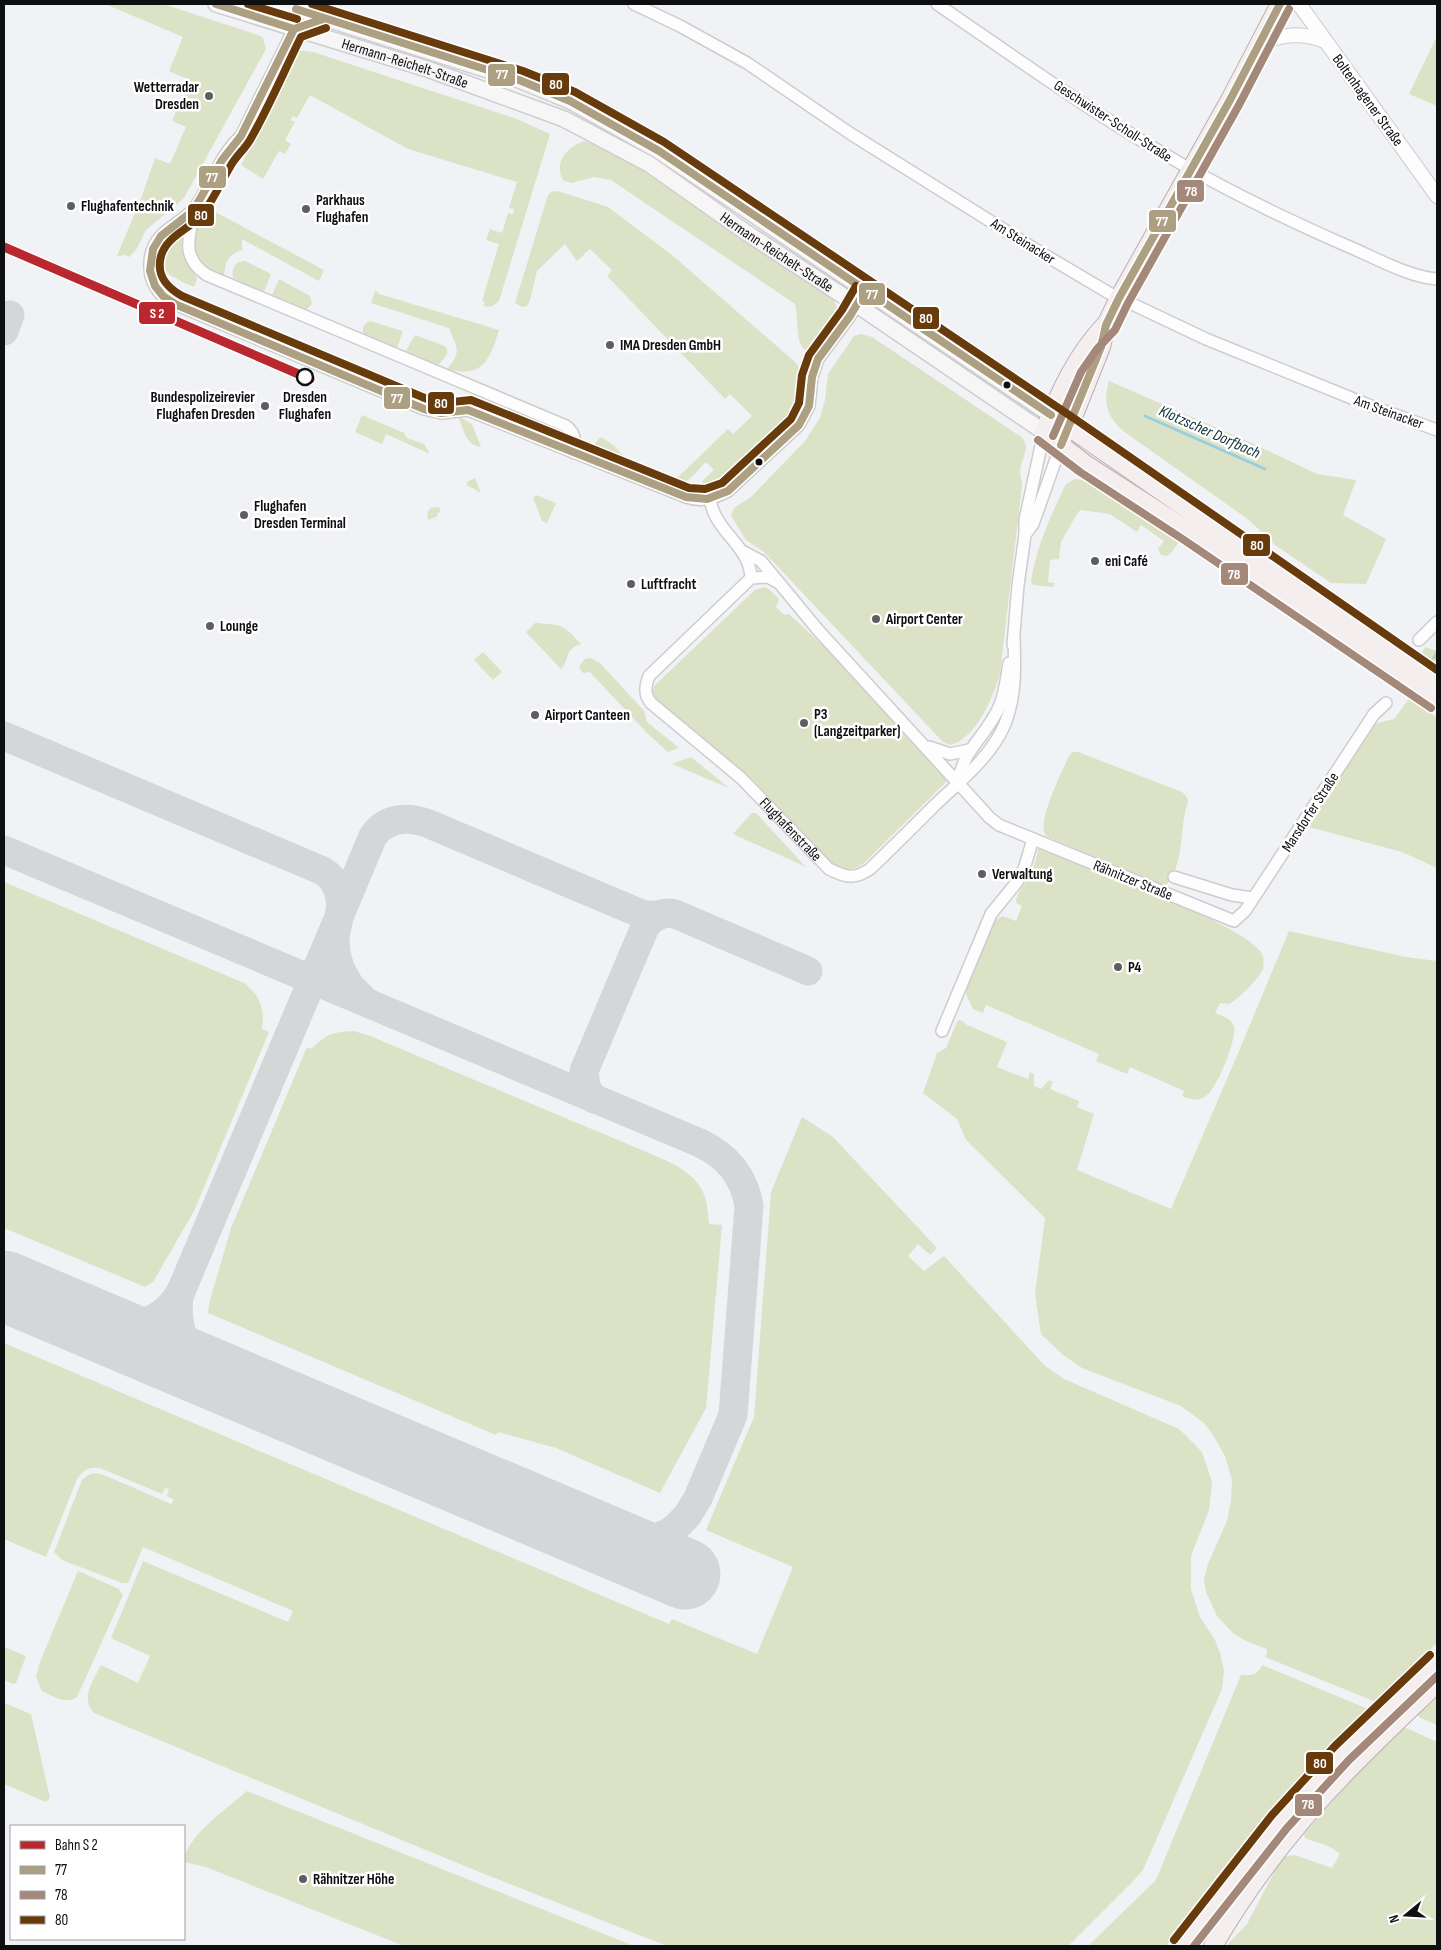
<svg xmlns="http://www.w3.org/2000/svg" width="1441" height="1950" font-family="'Sofia Sans Condensed',sans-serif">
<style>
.green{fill:#dce2c6}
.forest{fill:url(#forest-firs)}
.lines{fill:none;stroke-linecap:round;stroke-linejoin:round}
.stream{stroke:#98cedf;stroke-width:3}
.taxiway{stroke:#d5d6d8;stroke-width:29}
.runway{stroke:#d5d6d8;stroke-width:71}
.minor-casing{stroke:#cccdcf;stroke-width:14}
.tertiary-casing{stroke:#cccdcf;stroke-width:16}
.secondary-casing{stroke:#cccdcf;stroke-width:18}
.primary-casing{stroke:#bbafb3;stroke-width:20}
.minor{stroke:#fdfdfe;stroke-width:11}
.tertiary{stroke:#fdfdfe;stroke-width:14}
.secondary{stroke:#f8f5f7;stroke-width:15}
.primary{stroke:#f4eeef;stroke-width:18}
.bus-1-casing{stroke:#fff;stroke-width:11}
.bus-2-casing{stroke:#fff;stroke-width:11}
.bus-3-casing{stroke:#fff;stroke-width:11}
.bus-1{stroke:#ad9f82;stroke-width:8}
.bus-2{stroke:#a4897a;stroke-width:8}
.bus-3{stroke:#683b0c;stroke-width:8}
.rail-1-casing{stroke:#fff;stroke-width:12}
.rail-1{stroke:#b8282e;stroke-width:9}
.poi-dot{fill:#5d5e60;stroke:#fff;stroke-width:2}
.stop-dot{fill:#fff;stroke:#0e0f10;stroke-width:2.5}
.bus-dot{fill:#0e0f10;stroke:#fff;stroke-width:2}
.labels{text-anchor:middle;stroke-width:5;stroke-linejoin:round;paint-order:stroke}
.street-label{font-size:15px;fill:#0e0f10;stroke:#fff}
.poi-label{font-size:15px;font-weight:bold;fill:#0e0f10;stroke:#fff;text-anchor:start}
.stop-label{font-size:15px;font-weight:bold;fill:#0e0f10;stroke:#fff}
.water-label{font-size:16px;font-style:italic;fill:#0c323c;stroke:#fff}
.line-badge{stroke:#fff;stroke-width:2}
.badge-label{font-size:14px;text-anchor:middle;font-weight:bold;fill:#fff}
</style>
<defs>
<pattern id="forest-firs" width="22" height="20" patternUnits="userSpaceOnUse" patternTransform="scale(1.25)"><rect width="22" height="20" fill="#dce2c6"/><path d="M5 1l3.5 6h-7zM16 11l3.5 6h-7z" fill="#bcc1a9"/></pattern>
</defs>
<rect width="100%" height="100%" fill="#f0f2f5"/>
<g class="green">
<path d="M105,4H163L258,35L263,38L266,49L184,198L146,230L136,250L129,257L125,255L117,256L142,196L155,158L170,164L186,127L172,121L190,80L169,71L183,37Z"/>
<path d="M1437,36V106L1409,94Z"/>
<path d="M296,50L313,52L517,119L550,134L499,301C494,306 490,308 483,306L485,302L482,301L499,244L486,240L490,229L502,233L508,213L513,214L514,209L509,208L517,182L408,149L310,95L297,118L293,116L290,120L295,122L285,140L291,144L285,154L279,151L263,179L241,165L280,88L283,75Z"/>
<path d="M584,141C613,150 638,168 664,184C721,220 776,259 832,297C835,302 837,306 838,312C838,324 811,369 800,343C796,331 798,316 795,304L611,180L594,177L571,183L563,180C553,162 568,147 584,141Z"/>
<path d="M558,191L608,207L672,255L795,362L802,371L803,379L801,396L796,411L788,422L731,476L718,485L706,488L703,486V480L714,470L706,462C697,470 687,488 674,481L728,429L733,434L752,416L730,394L725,399L607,276L612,270L590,249L577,261L565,244L537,271L530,300L527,306L522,307L515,303L548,195L551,192Z"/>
<path d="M206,207L324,270L319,281L242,239V250C226,255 225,264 224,279L208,271L194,254L195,226Z"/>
<path d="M188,222C179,245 187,257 197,279L194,287C176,279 147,268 163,242C168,234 180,227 188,222Z"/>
<path d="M245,261L271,274L264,292L233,278C231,269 235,261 245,261Z"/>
<path d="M279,279L310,296L312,304L306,310L272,295Z"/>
<path d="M375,291L378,292L379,294L499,330C490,359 483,379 447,369C463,352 456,347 449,328L371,303Z"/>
<path d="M370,321L403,331L397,348L364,335C361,329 364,323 370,321Z"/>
<path d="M861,334L872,337L1020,436C1032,446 1022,457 1020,470C1020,475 1022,481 1022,486L1000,673C994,696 976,739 950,745L943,742L764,552L746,540L731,516L734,508L751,497L805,441L820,418L825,400L828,374L854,336Z"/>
<path d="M415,335L445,346C451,353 444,358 439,364L438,365L406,351Z"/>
<path d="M1109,381L1247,441L1317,474L1356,480L1343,515L1386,539L1366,584L1331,583L1275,545L1249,520L1126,433C1108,419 1102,404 1109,381Z"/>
<path d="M362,415L404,433L407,438L424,444L430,454L386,434L382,444L355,432Z"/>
<path d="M458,416L472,424L481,447C466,446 463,428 458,416Z"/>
<path d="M600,437C609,441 624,452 624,462L616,465L588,453Z"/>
<path d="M475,478L481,493L467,485V482Z"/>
<path d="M1075,479L1088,481L1180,540L1172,552L1167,556L1161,555L1158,549L1164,541L1141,525L1137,532L1110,514L1081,510L1078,512L1061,542L1059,559L1050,560L1048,582L1055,583L1053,587L1033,585L1031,582C1036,547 1051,515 1066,484Z"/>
<path d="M536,495L556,503L547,523L542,521L533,498Z"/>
<path d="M435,507L440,508V512L437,513L438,516L429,520L427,516C428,510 429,508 435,507Z"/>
<path d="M764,587L770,590L779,599L776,607L784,615L789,614L846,667L948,778L947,781L863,864C852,871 844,870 833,865L750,777L676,718L657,700L653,692L654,686L755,590Z"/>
<path d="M535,623C562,625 563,624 581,644C563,650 571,658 561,669L526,632Z"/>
<path d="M483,652L502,672L493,680L474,660Z"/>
<path d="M590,658L600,663L644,711L647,722L679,748L668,752L647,733L590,672L583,673L579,667L585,659Z"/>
<path d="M1410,697L1437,718V868L1402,852L1309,827L1373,724L1394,719Z"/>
<path d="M1073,752H1078L1182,792C1185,794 1187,797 1188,801C1188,805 1185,809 1185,813C1180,836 1183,865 1167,884L1159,885L1046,836C1036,822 1062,772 1069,756Z"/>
<path d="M691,757L729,788L672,764Z"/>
<path d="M752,813H756L806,867L733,834Z"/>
<path d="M1041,847C1077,861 1250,927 1262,954C1264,958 1264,964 1263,969C1259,978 1238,1000 1229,1004L1220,1003L1215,1013C1222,1016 1231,1018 1234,1027C1237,1039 1217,1088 1207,1095C1199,1102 1191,1100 1182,1096L1184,1091L1130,1067L1127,1074L1096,1061L1099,1054L986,1005L983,1013L973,1009L966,994L968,982L995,920L1003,916L1016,921L1022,906L1016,903C1016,893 1024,886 1029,877C1033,868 1037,859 1038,849Z"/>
<path d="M4,882L244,983C260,995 265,1009 262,1029L269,1032L194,1211L153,1282L145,1287L4,1228Z"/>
<path d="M1289,931L1406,957L1437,961V1643L1376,1702L1265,1657L1267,1653V1649L1246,1641L1234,1634L1217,1616L1206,1592L1204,1579L1208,1564L1227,1521L1231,1501L1232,1480L1225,1456L1213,1435L1204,1423L1181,1406L1082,1368L1063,1355L1041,1334L1035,1294L1045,1218L966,1140L957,1119L923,1093L937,1053L946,1048L958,1020L963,1021L965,1024L1007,1042L997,1067L1028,1079L1030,1072L1034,1074V1086L1041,1089L1049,1080L1053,1082L1050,1089L1079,1101L1077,1107L1094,1114L1077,1170L1171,1209L1239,1051Z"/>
<path d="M354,1031L370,1036L656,1156C677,1165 701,1177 706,1201C708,1209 708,1217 709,1224L722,1225L706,1408L660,1493L556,1448L498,1432L496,1435L208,1313L209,1304L231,1228L307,1047L311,1049C327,1034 332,1032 354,1031Z"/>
<path d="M802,1117L833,1137L937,1248L930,1255L918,1244L908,1256L924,1271L944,1256L1045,1366L1064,1379L1179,1429L1202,1452L1212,1482L1209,1510L1191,1556V1589L1200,1617L1215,1640L1220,1653L1224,1671L1222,1689L1143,1870L1135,1879L1068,1946H667L467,1867L94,1713C80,1698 93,1681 101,1665L138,1683L150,1656L111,1638L143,1561L288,1622L293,1611L143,1547L128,1583H122L62,1560L54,1552L82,1480C90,1472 94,1472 104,1475L171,1504L174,1500L167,1496L169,1489L165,1488L162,1494L100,1468C89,1467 84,1469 77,1479L46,1557L4,1539V1343L669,1624L672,1619L757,1654L793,1567L706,1530L754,1417L771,1192Z"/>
<path d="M78,1571L119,1589L123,1595L77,1697C66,1705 53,1696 42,1691L36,1677L40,1662Z"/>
<path d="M4,1647L26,1656L16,1683L13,1684L4,1680Z"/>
<path d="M1262,1665L1368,1709C1326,1754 1284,1800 1244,1848C1216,1879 1189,1911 1166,1946H1088L1156,1880L1241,1675C1253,1675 1257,1676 1262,1665Z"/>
<path d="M1437,1693V1725L1419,1717L1417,1713Z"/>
<path d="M4,1703L31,1714L50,1798L46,1802L4,1784Z"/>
<path d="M1404,1727L1437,1742V1946H1226L1247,1924L1282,1857L1295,1855L1332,1868L1340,1854C1326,1842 1320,1845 1305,1838L1304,1834L1356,1774Z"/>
<path d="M247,1791L634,1946H404L206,1867L184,1862C184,1838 229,1807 247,1791Z"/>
</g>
<path class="forest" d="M1425,647L1437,651V668L1421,656Z"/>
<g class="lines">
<path class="stream" d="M1145,416L1265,469"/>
<g class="taxiway">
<path d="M4,331L10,315"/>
<path d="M4,736L323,871C339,881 343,900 339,917L179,1296C175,1329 187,1362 218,1377"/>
<path d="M4,850L700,1143C727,1156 744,1175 749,1206L733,1415L698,1498L687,1516L676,1527L668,1533L648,1541L620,1543L592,1534"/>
<path d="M365,1001L350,986L340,968L336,953L335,936L339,917L373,836C387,817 408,816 429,824L644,915H659"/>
<path d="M594,1099L586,1088L584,1071L645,927C653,916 663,911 675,914L808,971"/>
<path d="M94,1324C126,1335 165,1322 181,1291"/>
</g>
<path class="runway" d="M4,1286L685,1574"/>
<g class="minor-casing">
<g id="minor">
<path d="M634,4L680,26L747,63L851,134L1033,248L1109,293L1206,339L1371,406L1437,430"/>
<path d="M937,4C1016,58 1095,115 1178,162C1232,193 1288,220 1345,245C1372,256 1408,277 1437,279"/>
<path d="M323,19L294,29L241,136C220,155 212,183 196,206C188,218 171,225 161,236C147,251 146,276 159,292C164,298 171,301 177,305L424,409L441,413L468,410L686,497C701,502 713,499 728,491L799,425L809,406L812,377L818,359L850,316L865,291"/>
<path d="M195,208C190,234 179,257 207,275L566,426C576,434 575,441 574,453"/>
<path d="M710,499C715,533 750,545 751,578"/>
<path d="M1025,535L1033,524L1061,445"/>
<path d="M742,551L761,561L818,630L990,818L999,825L1234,921L1245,911L1374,714L1386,703"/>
<path id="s1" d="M777,582L768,577L751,578L649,676C645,687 644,694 651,703L741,778L829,869C845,877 854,880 870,869C892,848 914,826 935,805C960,781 991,757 1005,724C1016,696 1015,667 1014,637"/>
<path d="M1419,640L1437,622"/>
<path d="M1013,645L1018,585L1025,535V520L1044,432"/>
<path d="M929,747L950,754L969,750"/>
<path d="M958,783C963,751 980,742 995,715C1004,700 1006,681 1009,663"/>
<path d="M1174,877L1232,895L1253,898"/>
<path d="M942,1031L991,914L1017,882L1024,869L1033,839"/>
</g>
</g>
<g class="tertiary-casing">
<g id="tertiary">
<path d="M1299,4L1437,196"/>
<path d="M1260,44C1282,34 1302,32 1325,41"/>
</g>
</g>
<g class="secondary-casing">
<g id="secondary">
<path id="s2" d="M216,4L430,70L564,119L649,164L744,231L857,305L1044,432"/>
<path d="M280,4L519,80L570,101L659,151L1069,427L1061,445"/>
</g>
</g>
<g class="primary-casing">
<g id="primary">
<path d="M1280,4L1230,100L1119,298L1106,325L1101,347L1069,427L1437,682"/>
<path d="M1105,325C1076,356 1059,393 1044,432L1085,464L1190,532L1437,700"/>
<path d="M1182,1946L1200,1921L1279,1822L1342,1753L1437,1662"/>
<path d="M1213,1946C1250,1883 1296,1823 1347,1771C1376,1741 1407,1712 1437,1683"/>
</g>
</g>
<use href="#minor" class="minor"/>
<use href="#tertiary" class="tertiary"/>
<use href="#secondary" class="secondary"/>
<use href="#primary" class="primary"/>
<g class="bus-1-casing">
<g id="bus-1">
<path d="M216,4L294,29"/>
<path d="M296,9L519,80L570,101L659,151L1051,415"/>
<path d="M323,19L294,29L241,136L222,160L196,206L189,214L161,236L153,249L150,271L155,286L163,296L177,305L424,409L441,413L468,410L686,497L707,499L728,491L799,425L809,406L812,377L818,359L850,316L865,291"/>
<path d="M1061,445L1101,347L1106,325L1119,298L1230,100L1280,4"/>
</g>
</g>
<g class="bus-2-casing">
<g id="bus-2">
<path d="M1053,436L1081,372L1097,349L1115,330L1128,303L1239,105L1289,9"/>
<path d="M1038,440L1080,472L1184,540L1431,708"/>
<path d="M1194,1946L1287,1828L1349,1760L1437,1676"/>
</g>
</g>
<g class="bus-3-casing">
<g id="bus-3">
<path d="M248,4L297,19"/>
<path d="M312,4L523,71L575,92L664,142L1075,419L1437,670"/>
<path d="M326,28L301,37C284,71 269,107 250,140C245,149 235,157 230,167C221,182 214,199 203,213C191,229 167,235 161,256C156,275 166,287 182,296L427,399L442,403L471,400L689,488L705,489L722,483L791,419L799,403L802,375L809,355L842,310L856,286"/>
<path d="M1174,1940L1272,1815L1335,1746L1430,1655"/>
</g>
</g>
<use href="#bus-1" class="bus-1"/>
<use href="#bus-2" class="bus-2"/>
<use href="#bus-3" class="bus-3"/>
<g class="rail-1-casing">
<path id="rail-1" d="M4,247L310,379"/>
</g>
<use href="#rail-1" class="rail-1"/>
</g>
<g class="poi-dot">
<circle cx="209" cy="96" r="5"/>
<circle cx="71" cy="206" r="5"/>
<circle cx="306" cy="209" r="5"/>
<circle cx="610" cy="345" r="5"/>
<circle cx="265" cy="406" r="5"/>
<circle cx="244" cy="515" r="5"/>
<circle cx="1095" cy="561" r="5"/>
<circle cx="631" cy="584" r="5"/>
<circle cx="876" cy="619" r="5"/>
<circle cx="210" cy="626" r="5"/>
<circle cx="535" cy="715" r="5"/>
<circle cx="804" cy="723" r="5"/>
<circle cx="982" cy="874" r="5"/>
<circle cx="1118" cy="967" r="5"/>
<circle cx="303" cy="1879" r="5"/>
</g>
<circle class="stop-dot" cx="305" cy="377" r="8"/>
<g class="bus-dot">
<circle cx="1007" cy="385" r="4.5"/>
<circle cx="759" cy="462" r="4.5"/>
</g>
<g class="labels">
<g class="street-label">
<text dy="5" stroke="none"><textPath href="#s2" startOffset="198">Hermann-Reichelt-Straße</textPath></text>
<text transform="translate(1368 100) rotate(54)" y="5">Boltenhagener Straße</text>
<text transform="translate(1113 121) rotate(33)" y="5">Geschwister-Scholl-Straße</text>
<text transform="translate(1023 241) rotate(32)" y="5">Am Steinacker</text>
<text dy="5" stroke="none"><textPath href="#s2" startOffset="618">Hermann-Reichelt-Straße</textPath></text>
<text transform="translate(1389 412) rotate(20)" y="5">Am Steinacker</text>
<text transform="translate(1310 812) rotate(-57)" y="5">Marsdorfer Straße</text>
<text dy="5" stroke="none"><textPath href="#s1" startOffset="386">Flughafenstraße</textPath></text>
<text transform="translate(1133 880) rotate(22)" y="5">Rähnitzer Straße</text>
</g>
<g class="poi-label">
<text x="199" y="92" text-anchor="end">Wetterradar<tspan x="199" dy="17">Dresden</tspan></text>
<text x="316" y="205">Parkhaus<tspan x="316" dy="17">Flughafen</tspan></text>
<text x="81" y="211">Flughafentechnik</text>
<text x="620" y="350">IMA Dresden GmbH</text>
<text x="255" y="402" text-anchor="end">Bundespolizeirevier<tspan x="255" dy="17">Flughafen Dresden</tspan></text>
<text x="254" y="511">Flughafen<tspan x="254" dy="17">Dresden Terminal</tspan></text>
<text x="1105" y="566">eni Café</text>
<text x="641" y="589">Luftfracht</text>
<text x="886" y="624">Airport Center</text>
<text x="220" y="631">Lounge</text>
<text x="814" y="719">P3<tspan x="814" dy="17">(Langzeitparker)</tspan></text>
<text x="545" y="720">Airport Canteen</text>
<text x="992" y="879">Verwaltung</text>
<text x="1128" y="972">P4</text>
<text x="313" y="1884">Rähnitzer Höhe</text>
</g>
<g class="stop-label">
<text x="305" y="402">Dresden<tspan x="305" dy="17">Flughafen</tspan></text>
</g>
<g class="water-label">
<text transform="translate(1210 431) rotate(24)" y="6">Klotzscher Dorfbach</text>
</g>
</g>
<g class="line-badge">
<rect x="487" y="63" width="29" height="24" rx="5" fill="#ad9f82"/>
<rect x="541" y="72" width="29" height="24" rx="5" fill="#683b0c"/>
<rect x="198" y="165" width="29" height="24" rx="5" fill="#ad9f82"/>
<rect x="1176" y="179" width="29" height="24" rx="5" fill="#a4897a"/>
<rect x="187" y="203" width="28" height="24" rx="5" fill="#683b0c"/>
<rect x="1148" y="209" width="29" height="24" rx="5" fill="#ad9f82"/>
<rect x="858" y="282" width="28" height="24" rx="5" fill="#ad9f82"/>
<rect x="138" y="301" width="38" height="24" rx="5" fill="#b8282e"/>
<rect x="912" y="306" width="28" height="24" rx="5" fill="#683b0c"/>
<rect x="383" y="386" width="28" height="24" rx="5" fill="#ad9f82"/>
<rect x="427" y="391" width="28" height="24" rx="5" fill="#683b0c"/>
<rect x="1242" y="533" width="29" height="24" rx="5" fill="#683b0c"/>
<rect x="1220" y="562" width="29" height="24" rx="5" fill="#a4897a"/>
<rect x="1305" y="1751" width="29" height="24" rx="5" fill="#683b0c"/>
<rect x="1294" y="1793" width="29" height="24" rx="5" fill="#a4897a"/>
</g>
<g class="badge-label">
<text x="502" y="79">77</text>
<text x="556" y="89">80</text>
<text x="212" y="182">77</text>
<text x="1191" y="196">78</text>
<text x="201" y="220">80</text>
<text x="1162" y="226">77</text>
<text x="872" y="299">77</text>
<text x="157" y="318">S 2</text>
<text x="926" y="323">80</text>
<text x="397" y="403">77</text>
<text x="441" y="408">80</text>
<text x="1257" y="550">80</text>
<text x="1234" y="579">78</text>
<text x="1320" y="1768">80</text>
<text x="1308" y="1809">78</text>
</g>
<rect width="1441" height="1950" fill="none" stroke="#0e0f10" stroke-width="10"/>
<rect x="10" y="1825" width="175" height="115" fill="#ffffff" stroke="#9f9f9f"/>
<rect x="20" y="1841" width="25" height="8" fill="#b8282e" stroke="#9f9f9f"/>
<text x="55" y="1850" font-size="15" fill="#0e0f10">Bahn S 2</text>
<rect x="20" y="1866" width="25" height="8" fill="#ad9f82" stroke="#9f9f9f"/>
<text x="55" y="1875" font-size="15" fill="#0e0f10">77</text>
<rect x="20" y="1891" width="25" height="8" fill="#a4897a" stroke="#9f9f9f"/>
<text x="55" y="1900" font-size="15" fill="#0e0f10">78</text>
<rect x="20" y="1916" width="25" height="8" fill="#683b0c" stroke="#9f9f9f"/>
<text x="55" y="1925" font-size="15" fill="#0e0f10">80</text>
<g transform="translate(1406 1915) rotate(252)" stroke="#ffffff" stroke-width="4" paint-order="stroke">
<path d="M0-4L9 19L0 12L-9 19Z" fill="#0e0f10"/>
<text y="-8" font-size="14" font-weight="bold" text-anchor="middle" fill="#0e0f10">N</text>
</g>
</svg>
